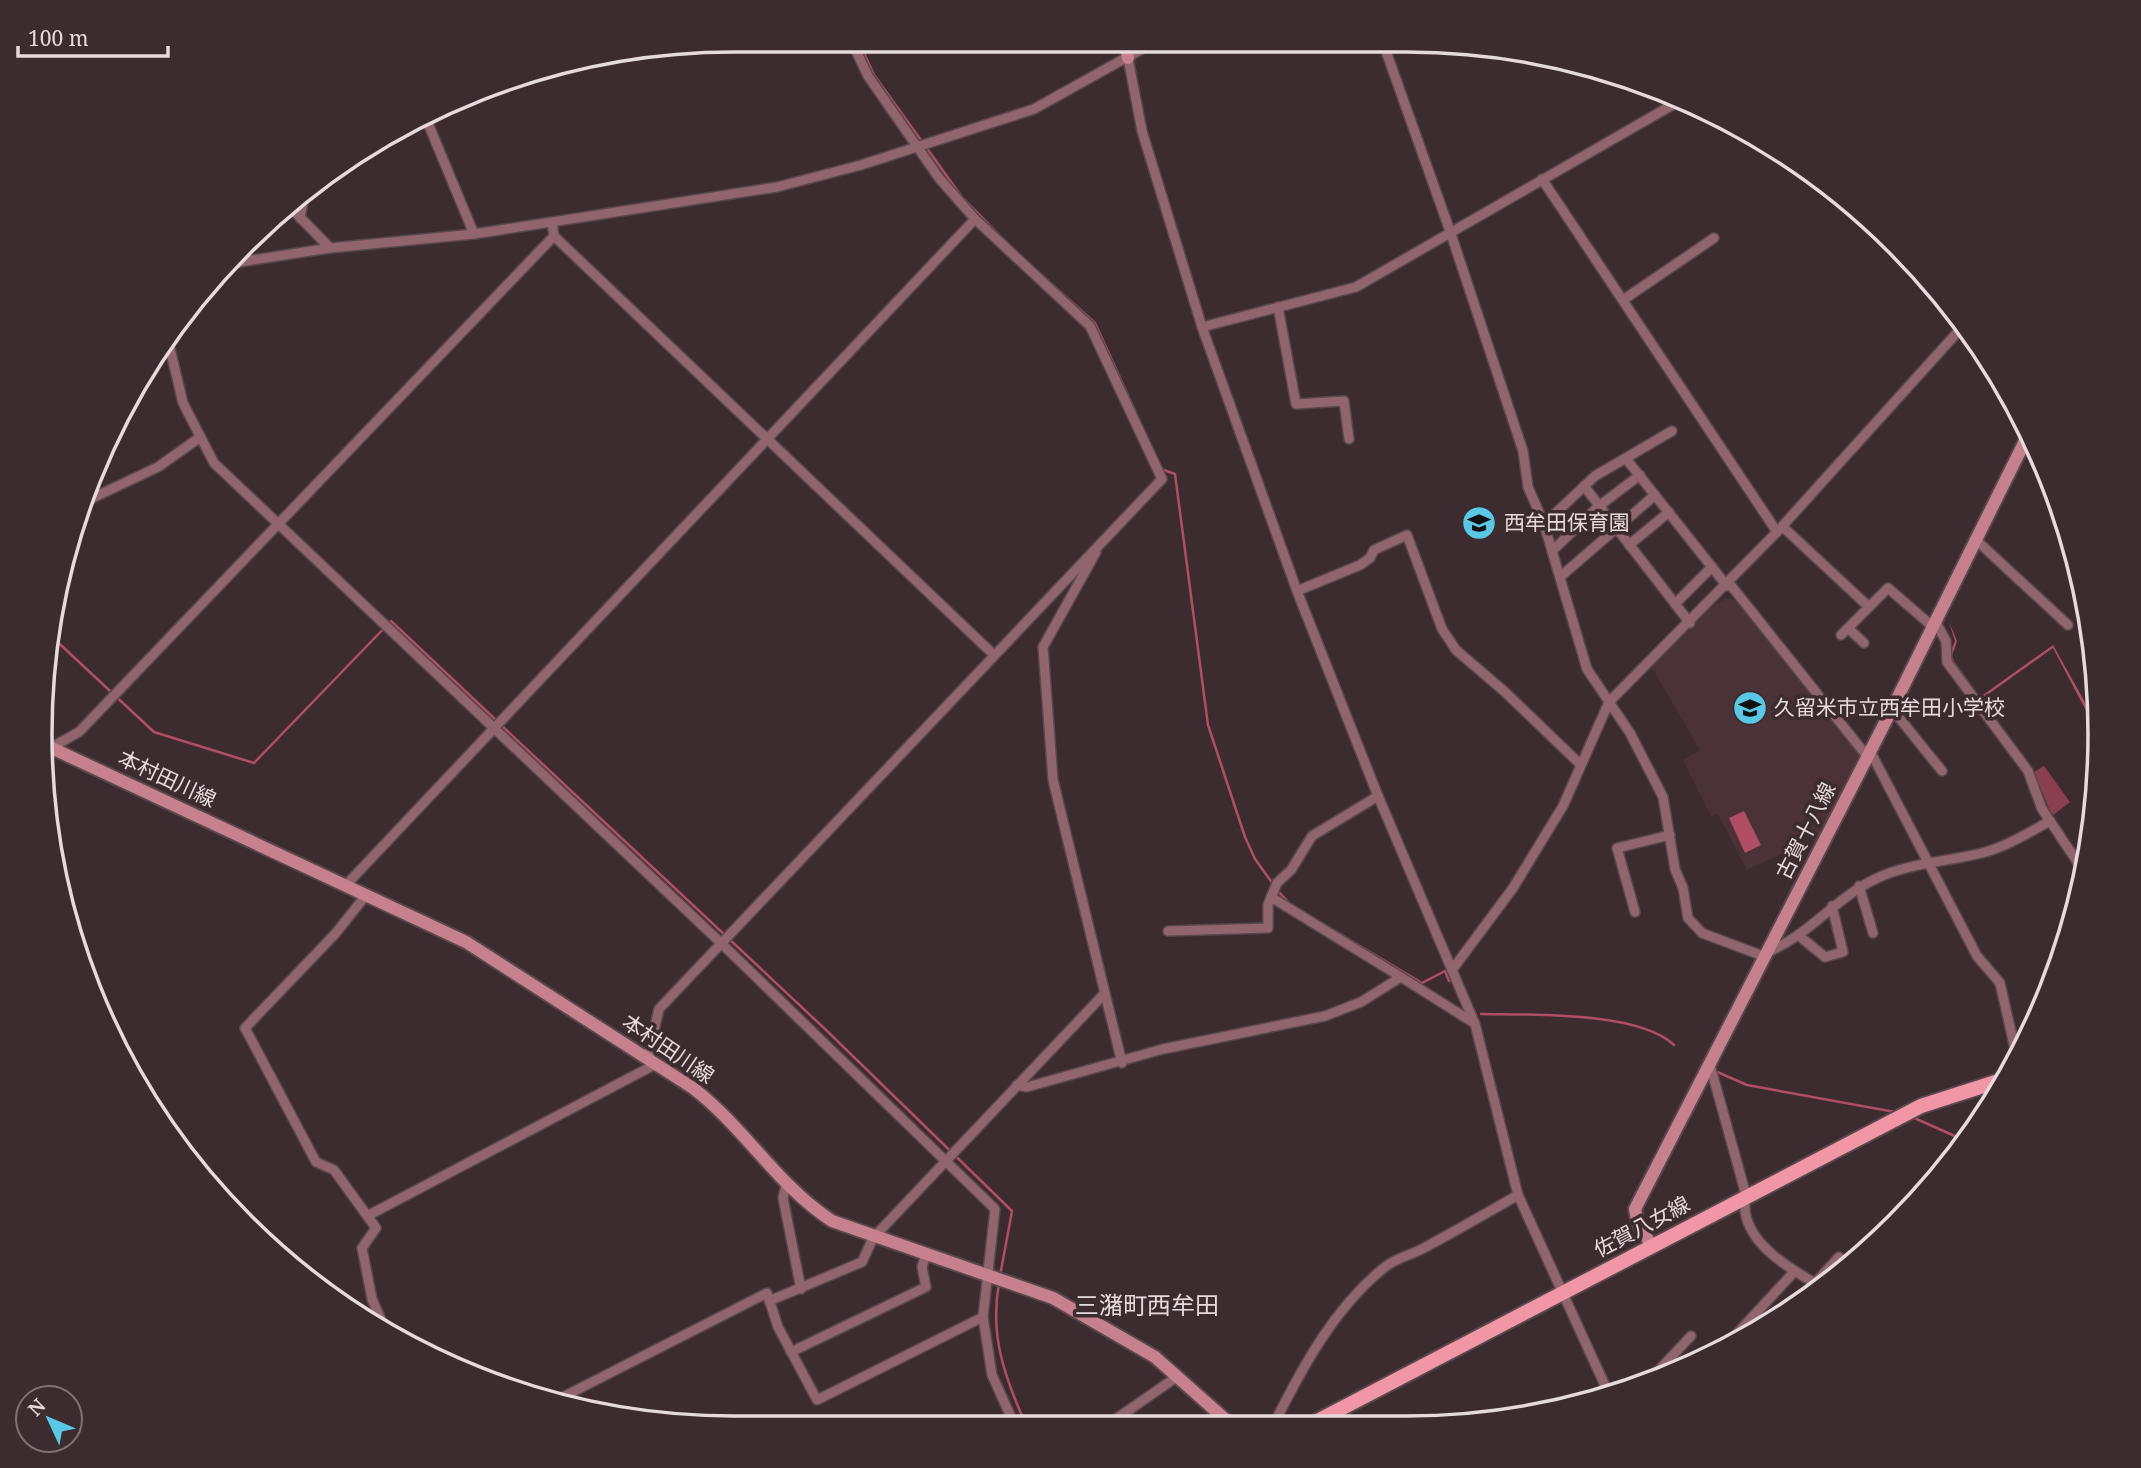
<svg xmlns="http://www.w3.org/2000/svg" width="2141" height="1468" font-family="'Noto Serif','Noto Sans JP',serif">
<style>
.built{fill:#4b3237}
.green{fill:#8a3f50}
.water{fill:#af4e64}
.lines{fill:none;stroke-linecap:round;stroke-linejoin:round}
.stream{stroke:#af4e64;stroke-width:2.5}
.street-casing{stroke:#58484b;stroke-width:12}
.secondary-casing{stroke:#58484b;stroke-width:16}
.primary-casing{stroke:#58484b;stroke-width:18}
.street{stroke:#91656d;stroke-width:9}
.secondary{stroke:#c7818e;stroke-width:12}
.primary{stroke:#f096a7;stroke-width:14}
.labels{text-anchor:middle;stroke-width:7;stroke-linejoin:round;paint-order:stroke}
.poi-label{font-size:21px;fill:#e6dadc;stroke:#3d2c2f;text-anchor:start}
.street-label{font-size:21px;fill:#e6dadc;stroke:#3d2c2f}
.quarter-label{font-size:24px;fill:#e6dadc;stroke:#3d2c2f}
.rim{fill:none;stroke:#e6dadc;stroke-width:3.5}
</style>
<rect width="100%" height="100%" fill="#3d2c2f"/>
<path class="built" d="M1728,598L1740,603L1861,756L1817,844L1807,834L1783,853L1747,870L1718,814L1711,816L1683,760L1700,750L1651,666L1716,603Z"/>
<path class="green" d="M2044,766L2070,802L2052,816L2034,772Z"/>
<g class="water">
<path d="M1949,622L1957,641L1952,656L1954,661L1980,697L2053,645L2100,729L2093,724L2053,648L1980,700L1952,662L1949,655L1955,641Z"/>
<path d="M1744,811L1761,845L1745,853L1729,818Z"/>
</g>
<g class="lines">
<g class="stream">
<path d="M858,40L874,75L962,197L1009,245"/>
<path d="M1035,269L1095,323L1137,415"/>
<path d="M1161,469L1175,474L1208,725L1245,837L1255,859L1273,884"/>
<path d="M49,634L154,732L254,763L391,621L497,721"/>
<path d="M502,726L825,1029L1012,1211L1000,1276"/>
<path d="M1277,890L1291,905"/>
<path d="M1330,928L1422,983L1445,971L1449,981"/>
<path d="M1481,1014C1529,1015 1638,1011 1674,1045"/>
<path d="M1715,1071L1747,1085L1895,1112"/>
<path d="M1912,1117L1966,1141"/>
<path d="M999,1283C989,1339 1006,1378 1027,1428"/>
</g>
<g class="street-casing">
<g id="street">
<path d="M1382,40L1450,231L1523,451L1528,487L1544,524L1587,669L1630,733L1663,797L1675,869L1683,888L1688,918L1702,933L1763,956"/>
<path d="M1128,58L1142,131L1202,327L1297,591L1378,796L1475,1024L1518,1195L1608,1392"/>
<path d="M425,116L474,234"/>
<path d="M1542,179L1777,532"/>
<path d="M291,208L330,248"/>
<path d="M300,218L304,196"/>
<path d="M552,223L554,236L994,655"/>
<path d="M227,264L330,248L474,234L777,187L861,165L1034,109L1158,40"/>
<path d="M1623,300L1714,238"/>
<path d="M1278,307L1296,404L1344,401L1349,439"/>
<path d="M1202,327L1356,287L1681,100"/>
<path d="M167,336L183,403L214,463L721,943L995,1209L983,1317L992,1375L1016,1428"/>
<path d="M2023,444L2049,473"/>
<path d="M1627,460L1727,586"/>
<path d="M1584,486L1690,623"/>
<path d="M84,502L158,467L199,438"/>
<path d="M1544,524L1595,476L1672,431"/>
<path d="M1783,527L1869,607L1888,588L1932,626"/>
<path d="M1975,539L2068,625"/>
<path d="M1629,545L1669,512"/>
<path d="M1552,551L1599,506L1640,475"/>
<path d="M1096,552L1043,647L1053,780L1122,1063"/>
<path d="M1560,577L1655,495"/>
<path d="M1729,583L1866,755"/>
<path d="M1297,591L1360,565L1370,558L1374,550L1407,535L1442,629L1456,650L1505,692L1581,765"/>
<path d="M1675,604L1712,567"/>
<path d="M1935,621L1946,641L1947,662L2028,771L2042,809L2086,875"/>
<path d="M1848,628L1864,643"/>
<path d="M1841,635L1869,607"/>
<path d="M1892,709L1942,771"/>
<path d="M52,747L79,732L554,236"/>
<path d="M1869,749L1977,956L2000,983L2017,1058"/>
<path d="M347,884L975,219"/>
<path d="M1859,886L1873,933"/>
<path d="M367,894L335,934L245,1028L316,1162L334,1170L376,1228L362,1248L372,1299L386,1331"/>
<path d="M1271,897L1401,977"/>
<path d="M1635,912L1617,848L1670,835"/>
<path d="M1168,931L1268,928V905L1277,883L1291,870L1312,836L1378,796"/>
<path d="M1798,935L1825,957L1843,952L1832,906"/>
<path d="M1765,953C1810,936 1838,894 1882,876C1912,863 1950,861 1982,853C2006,847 2028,833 2050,821"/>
<path d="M1452,970L1513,888L1563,806L1609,702L1777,532L1964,325"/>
<path d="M648,1058L659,1009L1162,479L1090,326L975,219L939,178L868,76L851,40"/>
<path d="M1710,1065L1746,1195C1736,1238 1789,1269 1822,1287"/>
<path d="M1993,1081L1994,1096"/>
<path d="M1017,1085L1027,1087L1163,1049L1325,1016L1361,1002L1401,977L1474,1023"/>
<path d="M1927,1183L1930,1185"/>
<path d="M786,1185L783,1198L801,1289"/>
<path d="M369,1215L656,1064"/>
<path d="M1815,1283L1839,1257"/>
<path d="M769,1301L862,1262L873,1238L1105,993"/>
<path d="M791,1352L926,1287L922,1267L926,1254"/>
<path d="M1719,1353L1794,1272"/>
<path d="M1659,1375L1657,1372L1691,1336"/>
<path d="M555,1401L767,1293L778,1327L817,1400L983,1317"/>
<path d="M1103,1428L1178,1376"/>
<path d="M1279,1428L1276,1420C1304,1364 1336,1306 1385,1267C1396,1258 1411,1255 1424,1248C1455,1231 1487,1213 1518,1195"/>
</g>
</g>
<g class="secondary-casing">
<g id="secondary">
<path d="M1125,40L1128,58"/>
<path d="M43,744L466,942L693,1088C745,1128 776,1184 832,1221L1053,1298L1155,1357L1235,1428"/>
<path d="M1652,1246L1638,1224L1635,1209L1892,709L2029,433"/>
</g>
</g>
<g class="primary-casing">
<path id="primary" d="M1304,1428L1921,1106L2005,1079"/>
</g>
<use href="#street" class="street"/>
<use href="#secondary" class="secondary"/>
<use href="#primary" class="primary"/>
</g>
<defs>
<g id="school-disc" transform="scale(1.75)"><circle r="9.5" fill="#5ac8e5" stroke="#3d2c2f"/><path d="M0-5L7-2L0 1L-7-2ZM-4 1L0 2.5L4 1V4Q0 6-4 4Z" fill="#111"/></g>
</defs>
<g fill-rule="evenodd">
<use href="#school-disc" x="1479" y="523"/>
<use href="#school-disc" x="1750" y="708"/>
</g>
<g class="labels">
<g class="poi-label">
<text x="1504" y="530">西牟田保育園</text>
<text x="1774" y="715">久留米市立西牟田小学校</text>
</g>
<g class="street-label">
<text transform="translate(167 779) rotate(25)" y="7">本村田川線</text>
<text transform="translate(1806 831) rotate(-63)" y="7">古賀十八線</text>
<text transform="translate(668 1049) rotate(34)" y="7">本村田川線</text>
<text transform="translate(1642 1227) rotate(-28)" y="7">佐賀八女線</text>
</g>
<g class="quarter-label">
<text x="1147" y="1314">三潴町西牟田</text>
</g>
</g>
<path d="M0 0H2141V1468H0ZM734 52H1406A682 682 0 0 1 2088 734V734A682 682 0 0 1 1406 1416H734A682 682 0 0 1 52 734V734A682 682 0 0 1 734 52Z" fill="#3d2c2f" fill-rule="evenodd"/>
<path class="rim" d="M734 52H1406A682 682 0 0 1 2088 734V734A682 682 0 0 1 1406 1416H734A682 682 0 0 1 52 734V734A682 682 0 0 1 734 52Z"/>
<g transform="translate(49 1419) rotate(314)"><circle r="33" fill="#3d2c2f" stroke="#817274" stroke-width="2"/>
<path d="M0-5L12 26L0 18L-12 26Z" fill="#5ac8e5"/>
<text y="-10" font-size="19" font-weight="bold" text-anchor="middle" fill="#e6dadc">N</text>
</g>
<path d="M18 46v10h150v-10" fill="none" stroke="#e6dadc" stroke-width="3.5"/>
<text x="28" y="46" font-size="21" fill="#e6dadc" stroke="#3d2c2f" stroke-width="5" paint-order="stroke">100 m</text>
</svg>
